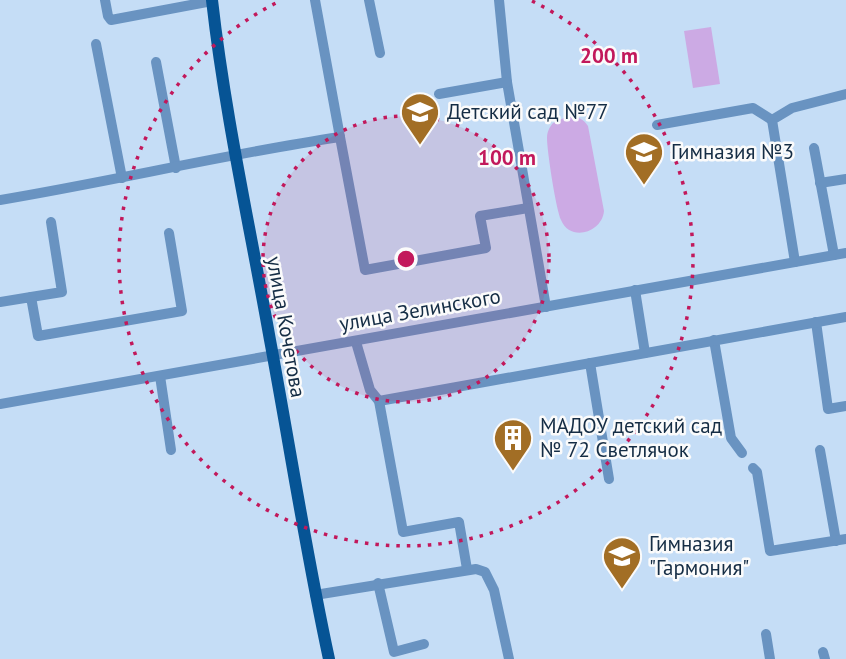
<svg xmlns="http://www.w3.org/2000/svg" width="846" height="659" font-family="'PT Sans',sans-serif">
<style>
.green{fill:#ccaae4}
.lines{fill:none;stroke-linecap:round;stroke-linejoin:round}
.minor{stroke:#6993c1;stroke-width:10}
.major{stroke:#065495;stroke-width:12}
.ring{fill:none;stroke:#c2185b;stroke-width:3.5;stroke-dasharray:3.5 7}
.labels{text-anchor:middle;stroke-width:5;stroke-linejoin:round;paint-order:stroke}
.poi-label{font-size:21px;fill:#152d45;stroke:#fbfbfb;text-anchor:start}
.street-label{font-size:21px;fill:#152d45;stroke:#fbfbfb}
.centre{fill:#c2185b;stroke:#fbfbfb;stroke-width:3.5}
.ring-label{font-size:21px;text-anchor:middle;font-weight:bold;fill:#c2185b;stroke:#fbfbfb;stroke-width:5;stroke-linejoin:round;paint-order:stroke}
</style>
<rect width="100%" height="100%" fill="#c5ddf6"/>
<g class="green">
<path d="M711,27L720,84L693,88L684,31Z"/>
<path d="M566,117C576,116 582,117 588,126L604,211C602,233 570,242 561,220C556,209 547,151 547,138C547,132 549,128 553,123Z"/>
</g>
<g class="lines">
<g class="minor">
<path d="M105,0L108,16L111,20L212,1"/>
<path d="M315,0L340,137"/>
<path d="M369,0L380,53"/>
<path d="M499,0L507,82L546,307"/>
<path d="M96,44L122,178"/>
<path d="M156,62L176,168"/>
<path d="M439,94L507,82"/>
<path d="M657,125L753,108L772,120"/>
<path d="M814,148L834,255"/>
<path d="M820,183L846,179"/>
<path d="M0,200C114,181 226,154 340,137L365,270L486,248L480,216L528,208"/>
<path d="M795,262L772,120L792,108L846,94"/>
<path d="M635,290L645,353"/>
<path d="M31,297L62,292L51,222"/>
<path d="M0,302L31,297L38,336L182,311L169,233"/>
<path d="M816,322L828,409L846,406"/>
<path d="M714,340L731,438L742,453"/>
<path d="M356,342L370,390L379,401L403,532L459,522L467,569"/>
<path d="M590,363L609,479"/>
<path d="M160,376L171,450"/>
<path d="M379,401L846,317"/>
<path d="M0,404L846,253"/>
<path d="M820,450L836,541"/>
<path d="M753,468L757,472L770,551L846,539"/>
<path d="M378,583L394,652L424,644"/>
<path d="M315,595L476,569L485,572L494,590L509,659"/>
<path d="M766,634L770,659"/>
<path d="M823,652L825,659"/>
</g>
<path class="major" d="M212,0C225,115 250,227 270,340C290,447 306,553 329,659"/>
</g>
<circle cx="406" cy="259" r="143" fill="#c2185b" fill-opacity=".12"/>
<g class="ring">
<circle cx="406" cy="259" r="143"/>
<path d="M532 1A287 287 0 1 1 280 1"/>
</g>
<defs>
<g id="school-pin" transform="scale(2.0125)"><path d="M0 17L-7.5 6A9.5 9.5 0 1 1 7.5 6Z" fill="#a26e25" stroke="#fbfbfb"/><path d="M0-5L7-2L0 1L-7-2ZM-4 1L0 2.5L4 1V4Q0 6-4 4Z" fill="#fff"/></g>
<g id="building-pin" transform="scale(2.0125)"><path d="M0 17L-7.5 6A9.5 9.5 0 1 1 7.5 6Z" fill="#a26e25" stroke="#fbfbfb"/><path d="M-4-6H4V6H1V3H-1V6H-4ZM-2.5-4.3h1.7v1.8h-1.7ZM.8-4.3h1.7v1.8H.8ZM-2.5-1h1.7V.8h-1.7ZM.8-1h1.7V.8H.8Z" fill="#fff"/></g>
</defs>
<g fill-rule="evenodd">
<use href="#school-pin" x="420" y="112"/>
<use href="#school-pin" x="644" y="152"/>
<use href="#building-pin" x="513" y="438"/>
<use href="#school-pin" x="622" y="556"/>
</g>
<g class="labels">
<g class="poi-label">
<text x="447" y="119">Детский сад №77</text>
<text x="671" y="159">Гимназия №3</text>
<text x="540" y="433">МАДОУ детский сад<tspan x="540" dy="24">№ 72 Светлячок</tspan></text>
<text x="649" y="551">Гимназия<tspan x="649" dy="24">"Гармония"</tspan></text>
</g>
<g class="street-label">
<text transform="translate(420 310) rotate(-10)" y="7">улица Зелинского</text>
<text transform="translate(286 327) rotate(80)" y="7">улица Кочетова</text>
</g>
</g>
<circle cx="406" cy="259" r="10" class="centre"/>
<g class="ring-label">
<text x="609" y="63">200 m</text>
<text x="507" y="165">100 m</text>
</g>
</svg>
